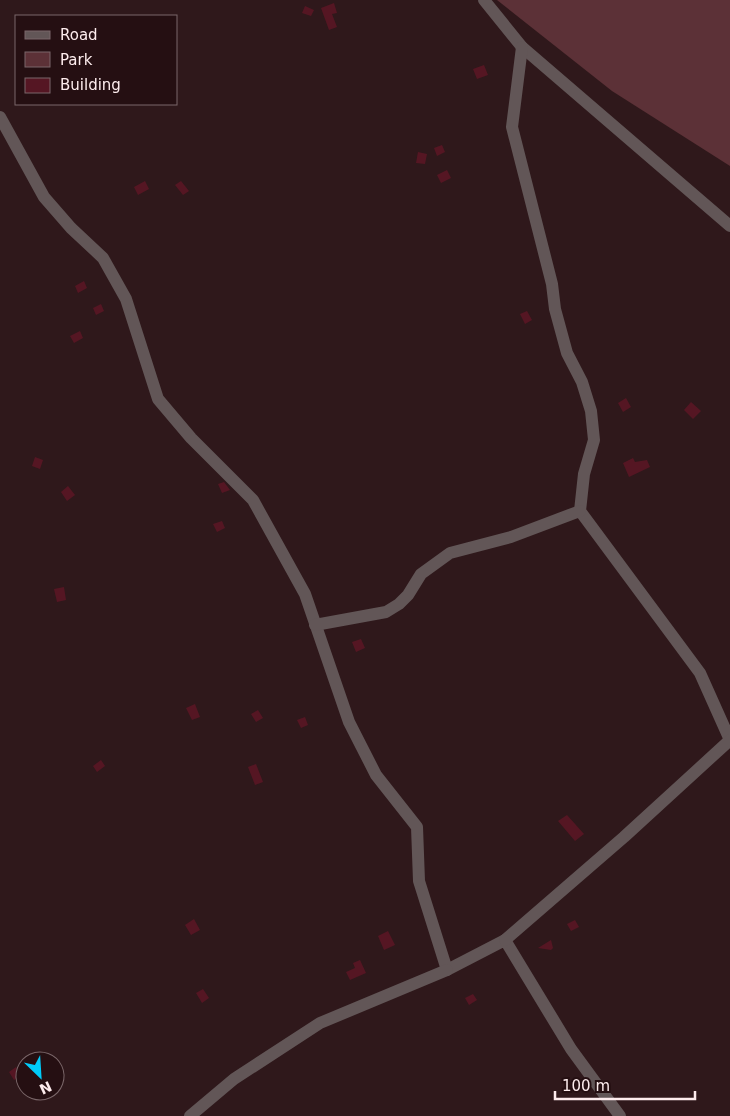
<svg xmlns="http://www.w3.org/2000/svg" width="730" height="1116" font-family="'DejaVu Sans',sans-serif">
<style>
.green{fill:#5c3137}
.building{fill:#551623}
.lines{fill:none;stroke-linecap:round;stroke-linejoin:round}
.minor{stroke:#625657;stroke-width:12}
</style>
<rect width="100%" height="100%" fill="#2f181b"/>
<path class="green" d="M497,0H730V166L612,91Z"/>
<g class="building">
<path d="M334,3L337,13L332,14L337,27L329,30L321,8Z"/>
<path d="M305,6L314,10L311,16L302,13Z"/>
<path d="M484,65L488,75L477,79L473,69Z"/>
<path d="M442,145L445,152L437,156L434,148Z"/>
<path d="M418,152L427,154L425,164L416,163Z"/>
<path d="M447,170L451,178L441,183L437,175Z"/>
<path d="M145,181L149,189L138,195L134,187Z"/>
<path d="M181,181L189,191L183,195L175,185Z"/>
<path d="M84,281L87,288L78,293L75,286Z"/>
<path d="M101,304L104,311L96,315L93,308Z"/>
<path d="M527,311L532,320L525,324L520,314Z"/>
<path d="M80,331L83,338L74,343L70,336Z"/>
<path d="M626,398L631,407L623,412L618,403Z"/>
<path d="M691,402L701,411L693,419L684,410Z"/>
<path d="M35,457L43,460L40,469L32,466Z"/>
<path d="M633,458L635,462L647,460L650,467L629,477L623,463Z"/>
<path d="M224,482L230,490L222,493L218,484Z"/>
<path d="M68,486L75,495L67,501L61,492Z"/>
<path d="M222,521L225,528L217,532L213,524Z"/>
<path d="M64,587L66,600L57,602L54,589Z"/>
<path d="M361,639L365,648L356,652L352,642Z"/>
<path d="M195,704L200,717L192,720L186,708Z"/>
<path d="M258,710L263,718L256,722L251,714Z"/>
<path d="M305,717L308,725L301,728L297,720Z"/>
<path d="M101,760L105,766L97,772L93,766Z"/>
<path d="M256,764L263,782L255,785L248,767Z"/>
<path d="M567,815L584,834L575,841L558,821Z"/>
<path d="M194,919L200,930L191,935L185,925Z"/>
<path d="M575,920L579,927L571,931L567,924Z"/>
<path d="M388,931L395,945L384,950L378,936Z"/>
<path d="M551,940L553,948L551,950L538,948Z"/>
<path d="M360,960L366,973L350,980L346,972L355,968L353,963Z"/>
<path d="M203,989L209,998L202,1003L196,993Z"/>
<path d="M473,994L477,1000L469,1005L465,998Z"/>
<path d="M16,1067L21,1076L14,1080L9,1072Z"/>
</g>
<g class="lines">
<g class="minor">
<path d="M484,0L522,47L730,226"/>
<path d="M522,47L512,127L552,284L555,309L567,353L582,382L591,411L594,440L584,474L580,511L700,673L730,740"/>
<path d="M0,117L44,197L71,228L103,258L126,299L158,399L191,438L253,500L305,594L349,722L376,775L417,827L419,881L447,970L505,940L571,1049L620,1116"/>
<path d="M315,625L386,612L399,604L408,595L421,574L450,553L511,537L580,511"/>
<path d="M505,940L624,837L730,740"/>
<path d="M190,1116L234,1079L320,1023L447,970"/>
</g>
</g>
<rect x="15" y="15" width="162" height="90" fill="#250f12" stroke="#7b676a"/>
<rect x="25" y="31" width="25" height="8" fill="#625657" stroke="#7b676a"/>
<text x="60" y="40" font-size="15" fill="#fdeced">Road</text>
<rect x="25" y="52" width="25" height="15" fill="#5c3137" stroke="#7b676a"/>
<text x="60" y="65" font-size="15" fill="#fdeced">Park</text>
<rect x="25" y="78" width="25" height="15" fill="#551623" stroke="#7b676a"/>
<text x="60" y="90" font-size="15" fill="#fdeced">Building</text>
<g transform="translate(40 1076) rotate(155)"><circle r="24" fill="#250f12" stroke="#7b676a"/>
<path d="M0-4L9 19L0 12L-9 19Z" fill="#00cbf9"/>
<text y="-8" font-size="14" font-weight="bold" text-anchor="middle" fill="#fdeced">N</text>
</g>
<path d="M555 1091v8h140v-8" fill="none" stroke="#fdeced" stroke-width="2.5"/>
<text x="562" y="1091" font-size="15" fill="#fdeced" stroke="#250f12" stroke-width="4" paint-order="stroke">100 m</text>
</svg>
